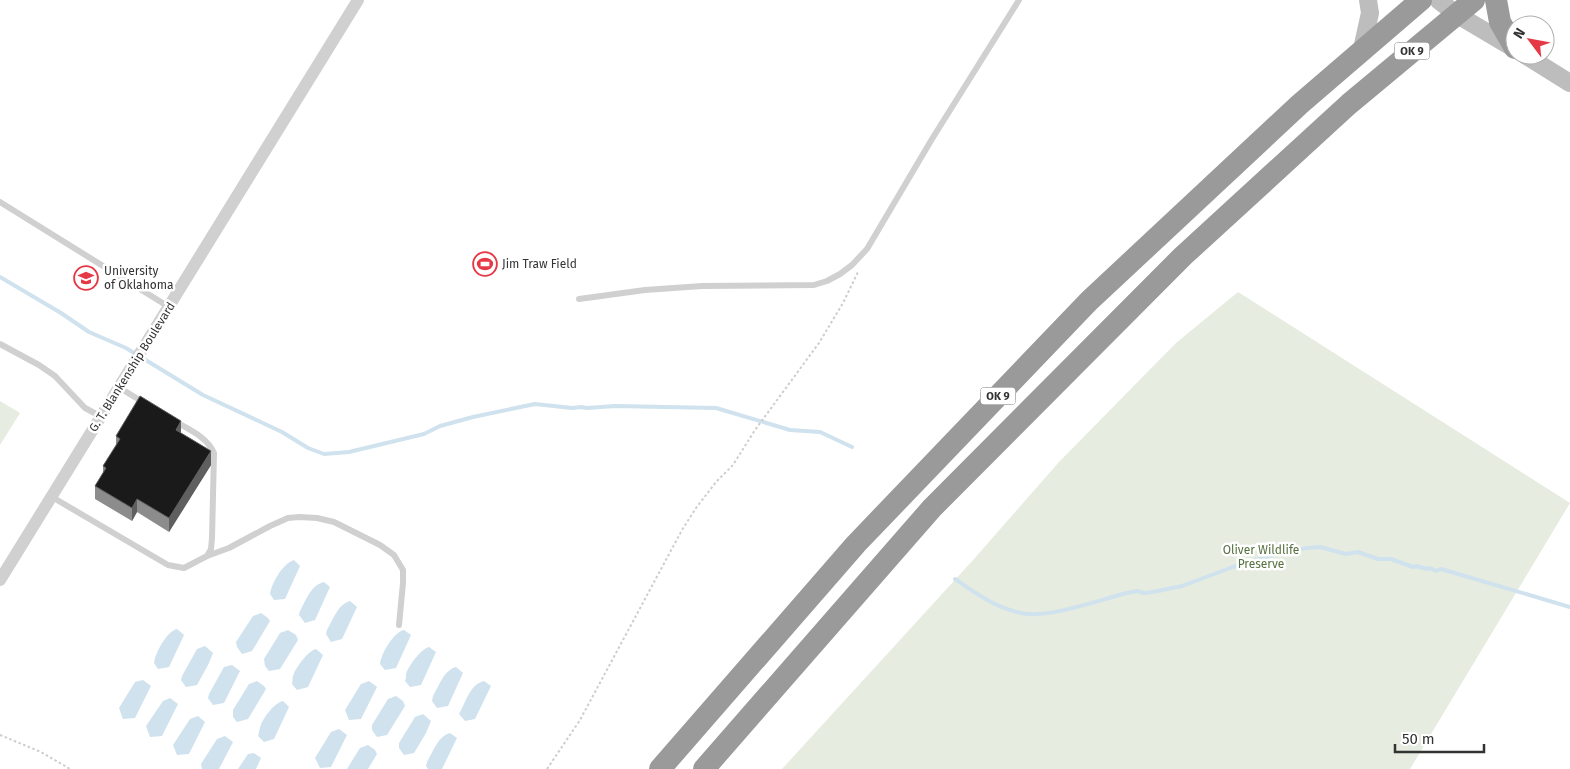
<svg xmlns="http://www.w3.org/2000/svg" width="1570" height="769" font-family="'Fira Sans',sans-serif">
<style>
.green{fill:#e6ecdf}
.water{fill:#cfe2ee}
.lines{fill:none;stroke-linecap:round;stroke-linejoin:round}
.stream{stroke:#cfe2ee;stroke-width:4}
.path{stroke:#cdcdcd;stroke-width:2;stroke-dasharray:2.5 2.5;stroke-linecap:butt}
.lane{stroke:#d0d0d0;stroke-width:6}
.street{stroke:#d0d0d0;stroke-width:12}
.secondary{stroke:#bdbdbd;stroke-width:18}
.highway{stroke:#9a9a9a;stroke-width:22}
.wall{fill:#8c8c8c}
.shaded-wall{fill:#5f5f5f}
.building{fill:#1a1a1a;stroke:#5f5f5f}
.labels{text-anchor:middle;stroke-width:5;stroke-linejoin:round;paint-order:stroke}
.shield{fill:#fff;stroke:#707070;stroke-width:1}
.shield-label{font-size:11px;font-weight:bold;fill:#333}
.poi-label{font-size:12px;fill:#333;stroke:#fff;text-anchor:start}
.street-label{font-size:12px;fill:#333;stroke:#fff}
.park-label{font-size:12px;fill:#56703f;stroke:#fff}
</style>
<rect width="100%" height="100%" fill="#fff"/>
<g class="green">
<path d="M1238,292L1570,503L1410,769H782L974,559L1059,462L1176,343Z"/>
<path d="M0,401L20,413L0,445Z"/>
</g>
<g class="water">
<path d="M294,560L300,566L285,599L274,600L270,594C271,584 283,563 294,560Z"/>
<path d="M324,582L330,587L315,620L305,623L299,615L300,611C306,600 311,585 324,582Z"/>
<path d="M350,601L357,607L342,639L331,642L326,634L327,630C333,620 338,604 350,601Z"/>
<path d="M261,613L268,618L270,621L252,651L242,654L237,647L236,642L253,616Z"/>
<path d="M177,629L184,635L169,667L158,669L154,663C155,653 167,631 177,629Z"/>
<path d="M288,630L296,635L298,640L280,669L269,671L265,666L264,659L280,633Z"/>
<path d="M404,630L411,635L396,668L385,670L380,664C381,653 394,632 404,630Z"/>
<path d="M205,646L213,653L209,663L197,685L186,687L181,680L182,676L197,649Z"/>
<path d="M429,647L436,652L421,685L410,687L405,681C406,679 406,676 406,674C409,665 421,649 429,647Z"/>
<path d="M316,649L323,655L308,687L297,690L292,684C293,681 292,679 293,676C296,667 308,651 316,649Z"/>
<path d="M232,665L240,671L224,703L213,705L208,698L209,694L224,667Z"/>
<path d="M456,667L463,673L448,706L437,708L432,701L433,696C439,686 444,670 456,667Z"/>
<path d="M143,680L151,686L135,718L123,719L119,708L135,682Z"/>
<path d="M257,681L264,686L266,689L248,719L237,722L233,717V710L249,684Z"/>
<path d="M369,681L377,687L361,719L349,720L345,710L361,684Z"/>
<path d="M484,681L491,686L475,719L465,721L459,714L461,710C467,699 471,684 484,681Z"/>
<path d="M396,696L403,701L405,706L387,735L377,737L372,730V725L388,699Z"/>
<path d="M170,698L178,704L162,736L150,737L146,726L163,701Z"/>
<path d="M283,701L289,707L274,739L264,742L258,736C259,733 259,731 260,728C262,719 274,703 283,701Z"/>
<path d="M423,714L431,721L426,733L414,753L404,755L399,748V743L415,717Z"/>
<path d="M198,716L205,722L189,754L177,755L173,745L190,719Z"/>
<path d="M339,729L347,735L331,767L320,768L315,758L331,732Z"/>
<path d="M450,733L457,738L442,769H428L426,766L427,762C433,752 438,736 450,733Z"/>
<path d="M225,736L233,742L219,769H202L201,764L217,739Z"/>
<path d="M368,745L375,750L377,754L368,769H347L360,748Z"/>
<path d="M254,753L261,758L256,769H238L248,754Z"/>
</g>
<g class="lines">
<g class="stream">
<path d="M0,277L61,313L89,332L126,348L203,395L282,432L308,448L324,454L349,452L424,434L440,426L473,417L535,404L572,408L581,407L587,408L615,406L716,408L790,430L820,432L852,447"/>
<path d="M955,579C975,593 996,608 1021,613C1048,619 1099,600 1127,593L1137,591L1144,593L1153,592L1182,586L1233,567L1273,555L1307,548L1320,547L1346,554L1358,552L1378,559H1391L1413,567L1417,566L1426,569L1430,568L1436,571L1441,569L1570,607"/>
</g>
<g class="path">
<path d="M0,735L41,752L70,769"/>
<path d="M547,769L580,720L682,530L696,508L716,482L733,465L755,430L819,343L843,303L858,272"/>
</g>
<g class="lane">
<path d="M0,202L169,307"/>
<path d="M579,299L645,290L702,286L814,285L827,281L840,274L852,265L867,249L932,139L1019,0"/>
<path d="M0,344L39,365L55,376L85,408L102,417"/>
<path d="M120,388L146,404"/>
<path d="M52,497L168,565L184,568L207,556L211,549L212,538L214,453C207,437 190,430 176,422"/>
<path d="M207,556L229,548L270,526L288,518L299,517L317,518L334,522L380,545L394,555L403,570V583L399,625"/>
</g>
<path class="street" d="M0,580L358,0"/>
<g class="secondary">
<path d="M1438,0L1456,14L1515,49"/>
<path d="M1362,49L1370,13L1368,0"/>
<path d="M1525,55L1570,83"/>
</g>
<g class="highway">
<path d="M1496,0L1500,22L1515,48"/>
<path d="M660,769L856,544L1089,301L1300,104L1421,0"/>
<path d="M704,769L932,508L1183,256L1349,104L1474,0"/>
</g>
</g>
<path class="wall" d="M181,433L211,465L169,532L137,512L132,521L95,499V486L103,473V466L116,446V436Z"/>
<g class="shaded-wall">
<path d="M181,421V435L176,430Z"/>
<path d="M211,451V465L169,532V518Z"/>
<path d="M137,499V512L132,521V508Z"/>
</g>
<path class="building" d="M140,396L181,421L176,430L211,451L169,518L137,499L132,508L95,486L106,468L103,466L120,439L116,436Z"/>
<defs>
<g id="stadium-ring" transform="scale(1.25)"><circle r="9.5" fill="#fff" stroke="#e63946" stroke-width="1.5"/><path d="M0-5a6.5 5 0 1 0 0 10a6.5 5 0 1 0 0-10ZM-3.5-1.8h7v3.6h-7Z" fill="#e63946"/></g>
<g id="university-ring" transform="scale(1.25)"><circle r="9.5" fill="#fff" stroke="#e63946" stroke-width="1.5"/><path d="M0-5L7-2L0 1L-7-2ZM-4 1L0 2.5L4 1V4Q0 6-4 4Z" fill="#e63946"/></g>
</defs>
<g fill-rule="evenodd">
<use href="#stadium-ring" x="485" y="264"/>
<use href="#university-ring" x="86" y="278"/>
</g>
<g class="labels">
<g class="shield">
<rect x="1394.5" y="42.5" width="35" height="17" rx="4"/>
<rect x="980.5" y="387.5" width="35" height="17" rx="4"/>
</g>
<g class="shield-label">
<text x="1412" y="55">OK 9</text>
<text x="998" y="400">OK 9</text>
</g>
<g class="poi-label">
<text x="502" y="268">Jim Traw Field</text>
<text x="104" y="275">University<tspan x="104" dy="14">of Oklahoma</tspan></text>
</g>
<g class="street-label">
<text transform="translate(132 367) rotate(-58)" y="4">G. T. Blankenship Boulevard</text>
</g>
<g class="park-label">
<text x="1261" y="554">Oliver Wildlife<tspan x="1261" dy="14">Preserve</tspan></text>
</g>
</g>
<g transform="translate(1530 40) rotate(302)"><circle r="24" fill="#ffffff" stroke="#adadad"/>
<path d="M0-4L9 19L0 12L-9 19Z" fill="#e63946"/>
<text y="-8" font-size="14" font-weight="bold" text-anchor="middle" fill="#333333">N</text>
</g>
<path d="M1395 744v8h89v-8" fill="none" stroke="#333333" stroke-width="2.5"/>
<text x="1402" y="744" font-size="15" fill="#333333" stroke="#ffffff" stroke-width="4" paint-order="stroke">50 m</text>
</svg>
